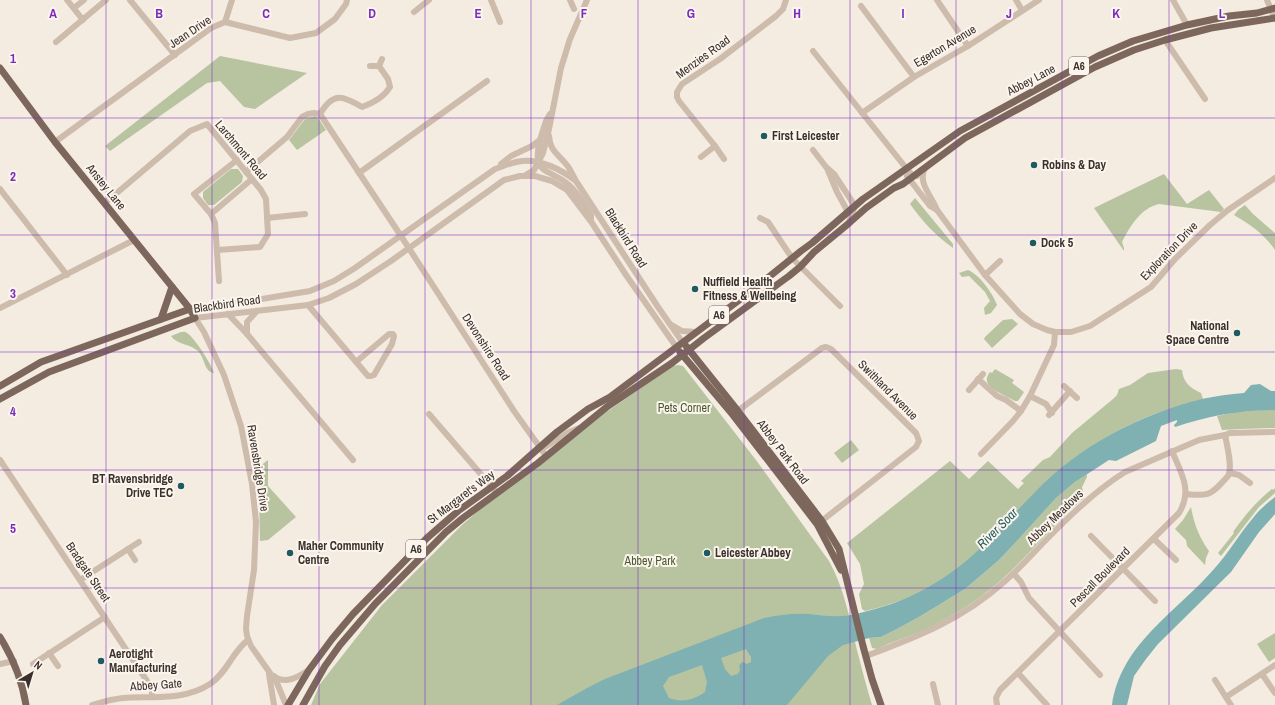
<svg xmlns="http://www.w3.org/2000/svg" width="1275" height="705" font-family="'Archivo Narrow',sans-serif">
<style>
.green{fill:#b8c4a0}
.water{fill:#7fb0b2;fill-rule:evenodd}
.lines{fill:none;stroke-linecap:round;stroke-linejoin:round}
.minor{stroke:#cdbbac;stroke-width:6}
.major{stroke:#7d675c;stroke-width:7}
.grid{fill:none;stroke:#7b2cbf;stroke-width:1;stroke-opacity:0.55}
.poi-dot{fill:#1f5a5e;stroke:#fbf5ee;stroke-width:1.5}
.labels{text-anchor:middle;stroke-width:4;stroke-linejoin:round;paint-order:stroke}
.shield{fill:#fbf5ee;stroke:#756b66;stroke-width:1}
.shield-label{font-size:11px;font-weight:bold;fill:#3b302b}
.street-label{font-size:12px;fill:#3b302b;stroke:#fbf5ee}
.poi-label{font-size:12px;font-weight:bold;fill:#3b302b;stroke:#fbf5ee;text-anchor:start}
.park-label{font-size:12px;fill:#4a5a2e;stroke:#fbf5ee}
.water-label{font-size:13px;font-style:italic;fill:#1f5a5e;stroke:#fbf5ee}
.grid-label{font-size:13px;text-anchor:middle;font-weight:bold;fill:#7b2cbf;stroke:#fbf5ee;stroke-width:4;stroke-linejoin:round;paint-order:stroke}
</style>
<rect width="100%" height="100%" fill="#f4ebe1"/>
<g class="green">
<path d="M220,56L307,73L255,109L244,107L220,81L207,83L110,151L105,146Z"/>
<path d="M315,116L318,118L326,130L297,150L289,140L305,119Z"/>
<path d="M231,169H238L243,176L242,182L214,205H208L203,198V192Z"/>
<path d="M1164,174L1187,204L1209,190L1224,209L1221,212L1159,204C1141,208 1130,226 1122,242L1124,248V251L1094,208Z"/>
<path d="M915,198L953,244V248C936,236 922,221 910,204Z"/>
<path d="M1245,205L1253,214L1275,233V250C1264,234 1251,225 1234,215L1238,210Z"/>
<path d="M968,270C980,275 993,294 997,305L991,313L985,315L984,308L990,301L985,292L969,276L962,277L959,273Z"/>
<path d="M1012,319L1018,324L992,348L984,339L985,337L1003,320Z"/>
<path d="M181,332C184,332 184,331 187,333C194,337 212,365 214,373C204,372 205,358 198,351C190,344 176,344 171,336Z"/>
<path d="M678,365L683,366L756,460L829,561C844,588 849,616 856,646C861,666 866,685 872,705H311L320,684L382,605L462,525L493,498L605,413L673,366Z"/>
<path d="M995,369L1014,380L1012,383L1024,392L1018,401H1015C1008,397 988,389 987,381C986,378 988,375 990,372L992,373Z"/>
<path d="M1176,369L1182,370C1183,382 1190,388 1201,393L1203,399C1188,403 1172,408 1157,413C1124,425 1081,450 1056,473C1022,504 995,541 958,569C931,589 898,604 865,611L862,609L859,594L864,584L860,564L847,543L950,461L969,479L988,461L1018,489L1024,483L1021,481L1043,460L1050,457L1072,433L1113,399L1117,395L1119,389L1130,385L1148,373Z"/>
<path d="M1264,410H1275V428L1240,429L1222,430L1217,416L1236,412Z"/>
<path d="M851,440L859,450L842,463L834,453Z"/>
<path d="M268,460V486L296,517L268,540L260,541L259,499L256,469Z"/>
<path d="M1087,474V477L1082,487L1084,498C1049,528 1020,567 983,595C964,609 943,621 922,631C907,637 891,642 877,649L872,648L869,638L881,637L895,630L919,617L965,589L998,561L1016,542L1056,498L1075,482Z"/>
<path d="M1275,488V493L1259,507L1221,556L1218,553L1234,533L1233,532C1245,515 1256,502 1272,489L1273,490Z"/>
<path d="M1191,507C1194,524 1199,537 1209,551L1206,558L1205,565L1187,546L1186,540L1175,529L1183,520Z"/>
<path d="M1275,633V658L1269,662L1257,644Z"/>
</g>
<g class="water">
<path d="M1260,384L1271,391H1275V410C1241,410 1207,416 1175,427L1174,425L1177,422V420L1161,426L1156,441L1116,461L1109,460L1075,482L1056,498L1016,542L998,561L965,589L919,617L895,630L881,637L869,638L843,645L828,656L787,705H557L587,688L605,679L764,618C779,615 793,613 809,614C819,615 831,617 842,616C848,616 854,614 860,613C880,608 900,602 919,592C967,569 999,529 1035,492C1079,446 1140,414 1202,399C1216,396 1230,394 1244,393L1251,385ZM746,649L751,657V662L747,664L742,662L739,666L740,670L738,674L731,676L725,669L721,658ZM702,665L707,682L705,692C694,700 682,703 669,698L663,686L669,677Z"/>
<path d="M1275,497V514L1259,532L1231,572L1158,644L1146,659L1134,676L1127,705H1112C1121,643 1176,613 1214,569C1229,553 1239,534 1253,518C1259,510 1267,503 1275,497Z"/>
</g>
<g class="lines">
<g class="minor">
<path d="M67,0L83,20"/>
<path d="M130,0L175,55"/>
<path d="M491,0L500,22"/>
<path d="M570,0L574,9"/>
<path d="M937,0L968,46"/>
<path d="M1016,0L1022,10"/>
<path d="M1173,0L1187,25"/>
<path d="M1267,0L1275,19"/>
<path d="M861,6L914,77"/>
<path d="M74,8L84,0"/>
<path d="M414,12L429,0"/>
<path d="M225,22L232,0"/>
<path d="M1165,40L1205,99"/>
<path d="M56,42L106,0"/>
<path d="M813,51L906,168L913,176H917"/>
<path d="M370,66H379L382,59"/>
<path d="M862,113L914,77L968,46L1039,0"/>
<path d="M320,114L401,236L514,411L546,456"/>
<path d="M549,136C550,151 558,154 566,164C570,168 572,174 575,179"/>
<path d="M540,140C531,176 548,167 569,185C578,193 584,204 591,215V219"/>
<path d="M55,142L211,28L225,22L290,38L316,33L335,19L346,4L347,0"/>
<path d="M813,150L826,167L834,174L855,206L848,224"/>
<path d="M701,157L715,146"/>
<path d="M724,159L715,146L679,101L677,97V92L682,84L720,59L776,16L783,9L786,0"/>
<path d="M501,164L511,156L532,146L540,140L546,121L550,114"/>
<path d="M827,168L837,192L848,212L852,211"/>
<path d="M925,168C917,183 932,196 937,210L985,275L1020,314L1033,324L1047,330L1055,332H1071L1090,326L1151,287L1175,259L1210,225L1228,210L1275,178"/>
<path d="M246,172L287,137L302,117L308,114L314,113L320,114C333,92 342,95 362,107C373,103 384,97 390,87L388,79L379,66"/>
<path d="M359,173L487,81"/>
<path d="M524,176L534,170L543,153L549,129L561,68L570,39L587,0"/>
<path d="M907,176L930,206L937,210"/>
<path d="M0,189L67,275"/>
<path d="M105,203L190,131L207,124L261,190L266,199L268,234L260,247L217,250"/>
<path d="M211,214L252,179"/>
<path d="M267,218L305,214"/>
<path d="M760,218L768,222L792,258L840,306"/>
<path d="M985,275L1000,261"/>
<path d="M219,281L215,223L211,214L194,194L237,160"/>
<path d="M308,305L368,376H371L374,375L392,344L394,336L393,334H389L356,362"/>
<path d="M0,308L134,240"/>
<path d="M190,309L249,301L310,291L334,281L355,268L495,169C504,166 512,162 522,161C541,159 562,170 576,181L658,307L683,343"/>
<path d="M228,314L247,334L353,460"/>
<path d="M670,324L682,331L696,332"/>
<path d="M247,334V322L257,311"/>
<path d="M978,379L997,396L1006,400L1021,411"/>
<path d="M1064,386L1077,398"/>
<path d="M969,390L983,374"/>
<path d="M1030,396L1046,404L1052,413"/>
<path d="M735,413L822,348L826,347L831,349L916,433L919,441L916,447L819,523"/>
<path d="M429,414L497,493"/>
<path d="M1049,415L1070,391"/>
<path d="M540,446L545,447L569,432L579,428"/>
<path d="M981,454L1013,421L1021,411L1030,396L1054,345L1055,332"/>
<path d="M0,460L147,681L152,689V697"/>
<path d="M1230,473L1239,475L1250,483"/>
<path d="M1186,494C1210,497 1212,494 1228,476C1233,468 1227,446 1225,435"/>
<path d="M1091,536L1155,601"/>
<path d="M1154,539L1176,560"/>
<path d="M128,549L135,560"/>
<path d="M1014,574L1021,582L1029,598L1100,675"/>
<path d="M80,580L139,542"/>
<path d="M49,653L58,666"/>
<path d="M866,656C917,637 963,619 1004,582C1019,569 1033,553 1047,539C1071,514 1096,490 1125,472L1199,440L1225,435L1230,433L1275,432"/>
<path d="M0,664L14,661"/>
<path d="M33,664L105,617"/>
<path d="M1018,673L1047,705"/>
<path d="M269,674L274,705"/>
<path d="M1262,674L1275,693"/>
<path d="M274,676C285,685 298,677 309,670"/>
<path d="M1215,680L1231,705"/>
<path d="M933,684L938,705"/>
<path d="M1226,697L1275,665"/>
<path d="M92,705C102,702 113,699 123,698C152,696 184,701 210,684C227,673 232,652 248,640"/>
<path d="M286,705L277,683L251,646L247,636L246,628L247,616L254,570L256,522L252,484L241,426L224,375L204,332L195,318L308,305L329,298L356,284L391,261L504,180L520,176H535L552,181L567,190L592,223L626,275L677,348"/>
<path d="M997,705L996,698L1000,690L1179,513C1193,490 1181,473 1172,451"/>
</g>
<g class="major">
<path d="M0,68L55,142L190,309L195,318L49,372L0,399"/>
<path d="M161,319L172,287"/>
<path d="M686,346L738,411L822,521L839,549L863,646L872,679L881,705"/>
<path d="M680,352L733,415L817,524L841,570"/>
<path d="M0,386L41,362L190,309"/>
<path d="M0,637C13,658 22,680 26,705"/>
<path d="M288,705L309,670L332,639L353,614L427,538L458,511L507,476L557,432L588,409L610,397L754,289L801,251L812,243L863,199L960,131L1098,56L1133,41L1187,25L1229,16L1257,13L1275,8"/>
<path d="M303,705L325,666L340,645L375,604L446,532L463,518L538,463L608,406L672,363L704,338L789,276L800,267L814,252L848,224L866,208L894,188L903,184L965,138L1095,67L1134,50L1165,40L1211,28L1275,18"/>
</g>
</g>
<path class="grid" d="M106,0V705M212,0V705M319,0V705M425,0V705M531,0V705M638,0V705M744,0V705M850,0V705M956,0V705M1062,0V705M1169,0V705M0,118H1275M0,235H1275M0,352H1275M0,470H1275M0,588H1275"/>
<g class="poi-dot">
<circle cx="764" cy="136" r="4"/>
<circle cx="1034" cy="165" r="4"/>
<circle cx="1033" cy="243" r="4"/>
<circle cx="695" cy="289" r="4"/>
<circle cx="1237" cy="333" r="4"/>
<circle cx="181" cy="486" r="4"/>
<circle cx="290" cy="553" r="4"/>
<circle cx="707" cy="553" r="4"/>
<circle cx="101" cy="661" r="4"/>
</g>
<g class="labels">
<g class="shield">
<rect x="1069" y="57" width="20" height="18" rx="3"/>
<rect x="709" y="306" width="20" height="18" rx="3"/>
<rect x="406" y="540" width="20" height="18" rx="3"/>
</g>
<g class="shield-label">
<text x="1079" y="70">A6</text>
<text x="719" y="319">A6</text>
<text x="416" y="553">A6</text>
</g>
<g class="street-label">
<text transform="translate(190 32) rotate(-34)" y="4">Jean Drive</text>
<text transform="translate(945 46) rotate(-31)" y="4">Egerton Avenue</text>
<text transform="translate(703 57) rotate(-36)" y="4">Menzies Road</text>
<text transform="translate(1031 80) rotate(-28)" y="4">Abbey Lane</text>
<text transform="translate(241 150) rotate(50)" y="4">Larchmont Road</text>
<text transform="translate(106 187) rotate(51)" y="4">Anstey Lane</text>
<text transform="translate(626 238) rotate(58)" y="4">Blackbird Road</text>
<text transform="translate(1169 251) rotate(-46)" y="4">Exploration Drive</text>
<text transform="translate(227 304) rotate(-8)" y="4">Blackbird Road</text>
<text transform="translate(486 347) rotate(57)" y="4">Devonshire Road</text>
<text transform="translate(888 390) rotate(45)" y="4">Swithland Avenue</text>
<text transform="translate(783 452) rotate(53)" y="4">Abbey Park Road</text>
<text transform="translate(258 468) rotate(81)" y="4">Ravensbridge Drive</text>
<text transform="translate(461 497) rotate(-37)" y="4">St Margaret's Way</text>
<text transform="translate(1055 517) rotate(-44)" y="4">Abbey Meadows</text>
<text transform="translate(88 572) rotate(56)" y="4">Bradgate Street</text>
<text transform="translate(1100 577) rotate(-45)" y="4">Pescall Boulevard</text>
<text transform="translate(156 685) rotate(-4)" y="4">Abbey Gate</text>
</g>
<g class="poi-label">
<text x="772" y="140">First Leicester</text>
<text x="1042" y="169">Robins &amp; Day</text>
<text x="1041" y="247">Dock 5</text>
<text x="703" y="286">Nuffield Health<tspan x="703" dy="14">Fitness &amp; Wellbeing</tspan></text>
<text x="1229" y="330" text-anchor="end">National<tspan x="1229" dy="14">Space Centre</tspan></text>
<text x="173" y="483" text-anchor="end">BT Ravensbridge<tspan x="173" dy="14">Drive TEC</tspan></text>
<text x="298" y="550">Maher Community<tspan x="298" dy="14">Centre</tspan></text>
<text x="715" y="557">Leicester Abbey</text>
<text x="109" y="658">Aerotight<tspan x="109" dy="14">Manufacturing</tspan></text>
</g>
<g class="park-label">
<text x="684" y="412">Pets Corner</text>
<text x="650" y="565">Abbey Park</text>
</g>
<g class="water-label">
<text transform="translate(997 528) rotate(-45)" y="5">River Soar</text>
</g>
</g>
<g class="grid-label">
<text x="53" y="18">A</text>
<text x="159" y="18">B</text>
<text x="266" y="18">C</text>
<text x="372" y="18">D</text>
<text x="478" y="18">E</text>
<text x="584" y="18">F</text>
<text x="691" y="18">G</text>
<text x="797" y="18">H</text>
<text x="903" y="18">I</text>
<text x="1009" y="18">J</text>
<text x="1116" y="18">K</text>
<text x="1222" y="18">L</text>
<text x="13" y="63">1</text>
<text x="13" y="181">2</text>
<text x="13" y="298">3</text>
<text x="13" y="416">4</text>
<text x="13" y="533">5</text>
</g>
<g transform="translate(32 673) rotate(38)" stroke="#fbf5ee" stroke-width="3" paint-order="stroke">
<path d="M0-3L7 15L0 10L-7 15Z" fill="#3b302b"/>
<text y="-6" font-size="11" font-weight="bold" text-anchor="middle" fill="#3b302b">N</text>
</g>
</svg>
